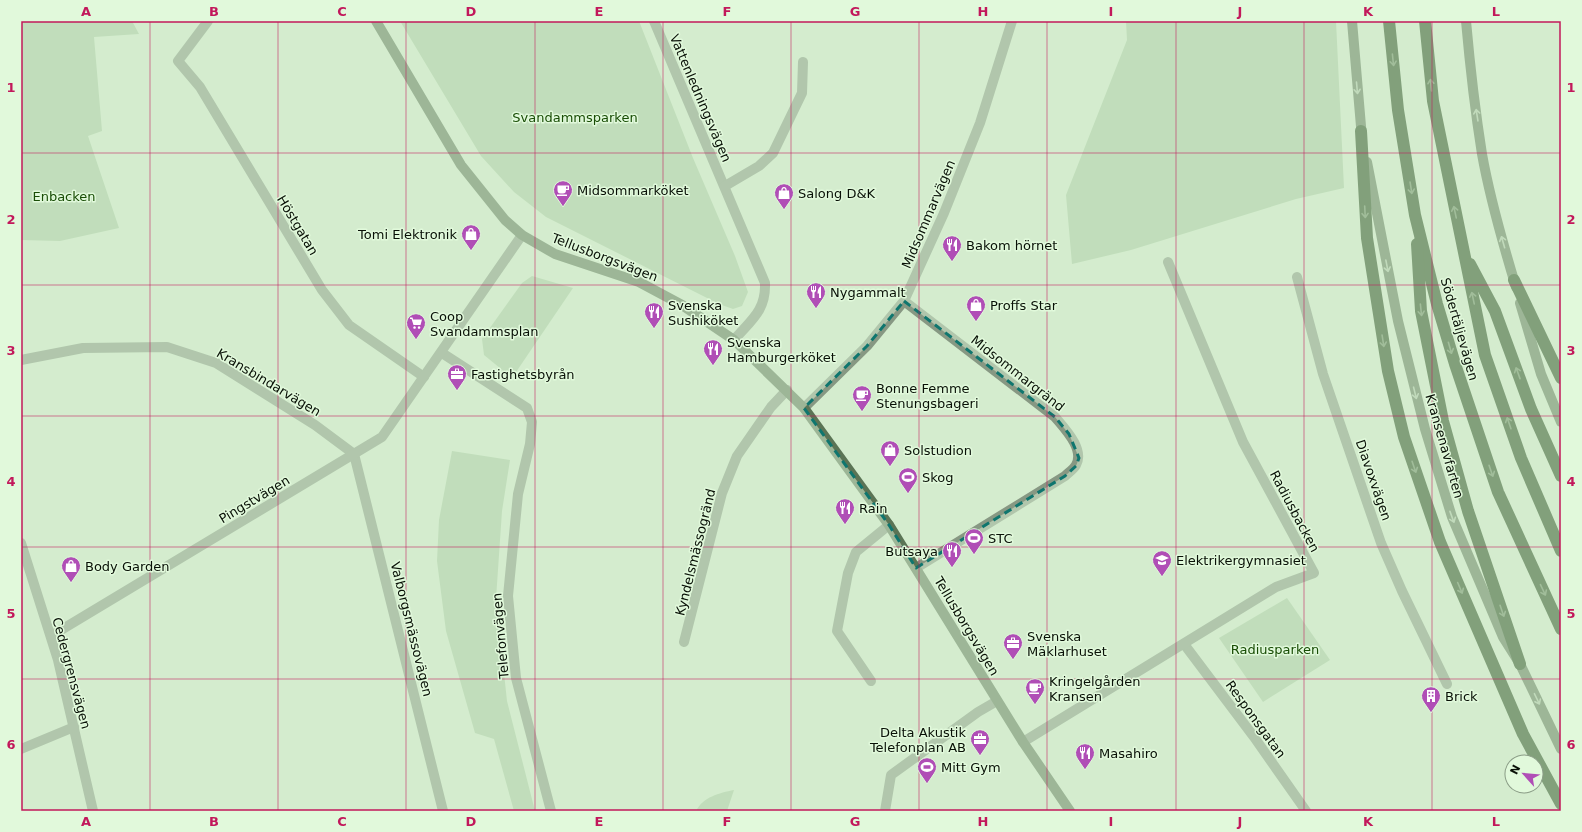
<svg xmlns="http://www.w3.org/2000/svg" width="1582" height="832" font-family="'DejaVu Sans',sans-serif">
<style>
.green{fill:#abcba4}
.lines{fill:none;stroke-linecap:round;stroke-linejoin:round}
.street{stroke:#879883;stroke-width:10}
.secondary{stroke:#5b7455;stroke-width:10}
.highway{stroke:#204417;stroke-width:12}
.oneway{stroke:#64835c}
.oneway2{stroke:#abc4a5}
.marked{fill:none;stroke:#0f766e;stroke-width:3;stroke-dasharray:8 5;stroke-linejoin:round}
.grid{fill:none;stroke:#c2185b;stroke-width:1;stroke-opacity:0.55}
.labels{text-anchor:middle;stroke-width:3;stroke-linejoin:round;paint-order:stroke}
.street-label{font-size:13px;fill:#081006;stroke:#e1f9db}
.park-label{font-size:13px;fill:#194d06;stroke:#e1f9db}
.poi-label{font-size:13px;fill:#081006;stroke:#e1f9db;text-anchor:start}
.neatline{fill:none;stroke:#c2185b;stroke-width:1.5}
.grid-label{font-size:13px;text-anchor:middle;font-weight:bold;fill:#c2185b}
</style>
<rect width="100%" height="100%" fill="#d4ecce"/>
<g class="green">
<path d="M21,21H132L139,34L94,37L102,131L88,136L119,228L60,241L21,240Z"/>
<path d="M400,21H639L693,158L735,256L748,292L742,306L733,309L719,304L546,217L514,192L481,156Z"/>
<path d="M1126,21H1336L1344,188L1296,199L1131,250L1072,264L1066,195L1127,40Z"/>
<path d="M532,276L573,288L512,378L484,355L482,339L522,283Z"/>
<path d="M452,451L510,460L502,511L496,599L507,701L535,811H514L494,739L475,733L446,631L437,561L439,520Z"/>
<path d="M1287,598L1330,660L1263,702L1219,638Z"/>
<path d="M734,790L727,811H696C703,797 719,793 734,790Z"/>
</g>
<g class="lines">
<g class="street">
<path d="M208,21L178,61L200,87L322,290L349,325L424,377"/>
<path d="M654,21L765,283C766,311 751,320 734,340"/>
<path d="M725,186L759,166L773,153L802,93L803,62"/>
<path d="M1297,277L1323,374L1381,543L1402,591L1447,684"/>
<path d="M904,301L1055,417C1064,428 1085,449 1076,465C1074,469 1068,473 1065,476L916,568"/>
<path d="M442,353L527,408L532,422L530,444L518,494L508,596L516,678L551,811"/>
<path d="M21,360L83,348L167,347L216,363L315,425L354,454"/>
<path d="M804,408L867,346L904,301L944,213L980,123L1012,21"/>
<path d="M354,454L443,811"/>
<path d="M21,543L58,660L93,811"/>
<path d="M51,636L382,437L522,235"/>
<path d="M684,642L722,493L737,456L771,407L787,390"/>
<path d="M1184,644L1254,737L1306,811"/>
<path d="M871,681L837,631L848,573L856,552L889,525"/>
<path d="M1023,742L1276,587L1314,573L1243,442L1168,262"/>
<path d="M21,749L74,727"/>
<path d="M885,811L891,775L978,712L997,701"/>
</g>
<g class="secondary">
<path d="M376,21L461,165L505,220L522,235L555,254L639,282L682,305L734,340L804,408L889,525L1023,742L1070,811"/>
<path d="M1352,21L1362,138"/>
<path d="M1466,21C1470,66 1475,110 1482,154C1490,199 1503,244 1516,287"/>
<path d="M1367,162L1398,321L1425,429L1452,517L1503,637L1520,664L1561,749"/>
<path d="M1520,303L1541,374L1561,422"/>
</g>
<g class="highway">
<path d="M1389,21L1398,110L1415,215L1437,304L1455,364L1498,492L1561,629"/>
<path d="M1425,21L1433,101L1485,355L1521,458L1561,551"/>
<path d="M1361,131L1367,238L1388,371L1404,437L1440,542L1523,734L1561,804"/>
<path d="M1417,244L1421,311L1443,421L1468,511L1520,664"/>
<path d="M1470,264L1495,311L1531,409L1561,476"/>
<path d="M1514,280L1561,378"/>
</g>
</g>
<defs><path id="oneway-shaft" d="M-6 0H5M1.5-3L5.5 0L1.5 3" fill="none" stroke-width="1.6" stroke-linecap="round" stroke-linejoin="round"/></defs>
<g class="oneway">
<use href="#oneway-shaft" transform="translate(1393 60) rotate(84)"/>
<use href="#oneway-shaft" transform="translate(1431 85) rotate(-95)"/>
<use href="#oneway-shaft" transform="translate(1411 188) rotate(81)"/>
<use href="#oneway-shaft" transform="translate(1365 212) rotate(87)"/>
<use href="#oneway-shaft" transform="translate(1455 212) rotate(-102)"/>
<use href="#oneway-shaft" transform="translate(1473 298) rotate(-102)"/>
<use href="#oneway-shaft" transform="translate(1421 310) rotate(84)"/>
<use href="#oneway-shaft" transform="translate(1383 341) rotate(81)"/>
<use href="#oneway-shaft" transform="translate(1450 348) rotate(74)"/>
<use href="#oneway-shaft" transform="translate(1518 373) rotate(-110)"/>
<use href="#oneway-shaft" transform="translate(1509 423) rotate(-109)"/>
<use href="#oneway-shaft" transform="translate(1414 467) rotate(71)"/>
<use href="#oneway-shaft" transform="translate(1491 471) rotate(71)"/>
<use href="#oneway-shaft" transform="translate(1460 588) rotate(67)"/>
<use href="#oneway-shaft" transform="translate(1543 590) rotate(65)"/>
<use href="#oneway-shaft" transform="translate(1502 611) rotate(71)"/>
</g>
<g class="oneway2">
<use href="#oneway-shaft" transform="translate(1357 88) rotate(85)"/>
<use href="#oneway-shaft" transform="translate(1477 115) rotate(-99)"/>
<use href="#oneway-shaft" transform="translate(1503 242) rotate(-106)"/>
<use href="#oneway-shaft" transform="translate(1387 266) rotate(79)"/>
<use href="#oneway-shaft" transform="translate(1415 393) rotate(76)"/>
<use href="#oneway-shaft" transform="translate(1452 517) rotate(70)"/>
<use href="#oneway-shaft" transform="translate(1537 699) rotate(64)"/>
</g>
<path d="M0 0H1582V832H0ZM904,301L1055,417L1069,434L1079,458L1076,466L1065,476L916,568L889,525L804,408L867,346Z" fill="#d4ecce" fill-opacity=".55" fill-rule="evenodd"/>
<path class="marked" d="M904,301L1055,417L1069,434L1079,458L1076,466L1065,476L916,568L889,525L804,408L867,346Z"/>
<path class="grid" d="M150,21V811M278,21V811M406,21V811M535,21V811M663,21V811M791,21V811M919,21V811M1047,21V811M1176,21V811M1304,21V811M1432,21V811M21,153H1561M21,285H1561M21,416H1561M21,547H1561M21,679H1561"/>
<defs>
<g id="cafe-pin" transform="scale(1)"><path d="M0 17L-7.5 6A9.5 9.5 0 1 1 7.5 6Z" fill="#b04eb6" stroke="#e1f9db"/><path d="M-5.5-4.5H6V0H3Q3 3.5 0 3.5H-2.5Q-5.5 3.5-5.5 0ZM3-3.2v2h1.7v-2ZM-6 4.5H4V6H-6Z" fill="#fff"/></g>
<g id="shop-pin" transform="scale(1)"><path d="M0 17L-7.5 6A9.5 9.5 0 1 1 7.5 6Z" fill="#b04eb6" stroke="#e1f9db"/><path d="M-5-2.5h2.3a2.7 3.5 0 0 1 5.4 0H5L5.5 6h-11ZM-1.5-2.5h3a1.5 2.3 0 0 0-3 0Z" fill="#fff"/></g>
<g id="restaurant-pin" transform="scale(1)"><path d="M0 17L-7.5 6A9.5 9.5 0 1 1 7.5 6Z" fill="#b04eb6" stroke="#e1f9db"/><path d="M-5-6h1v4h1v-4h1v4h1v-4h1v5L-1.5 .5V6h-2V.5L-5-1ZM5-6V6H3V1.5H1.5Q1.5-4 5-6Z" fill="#fff"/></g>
<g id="supermarket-pin" transform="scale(1)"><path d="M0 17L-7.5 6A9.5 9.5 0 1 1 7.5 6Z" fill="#b04eb6" stroke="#e1f9db"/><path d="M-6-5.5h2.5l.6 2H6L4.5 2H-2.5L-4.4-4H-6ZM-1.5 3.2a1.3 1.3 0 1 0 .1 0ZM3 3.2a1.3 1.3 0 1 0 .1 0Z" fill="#fff"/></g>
<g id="office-pin" transform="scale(1)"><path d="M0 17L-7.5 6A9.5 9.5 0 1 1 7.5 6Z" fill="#b04eb6" stroke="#e1f9db"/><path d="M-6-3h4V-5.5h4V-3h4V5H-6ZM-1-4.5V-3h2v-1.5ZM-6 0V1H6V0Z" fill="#fff"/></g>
<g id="stadium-pin" transform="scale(1)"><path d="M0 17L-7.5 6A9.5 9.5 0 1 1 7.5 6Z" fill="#b04eb6" stroke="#e1f9db"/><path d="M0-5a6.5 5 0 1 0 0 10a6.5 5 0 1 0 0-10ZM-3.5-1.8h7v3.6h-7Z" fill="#fff"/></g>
<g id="school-pin" transform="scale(1)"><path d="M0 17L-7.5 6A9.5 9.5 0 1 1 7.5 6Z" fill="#b04eb6" stroke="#e1f9db"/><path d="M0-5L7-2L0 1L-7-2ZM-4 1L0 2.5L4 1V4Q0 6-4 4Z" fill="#fff"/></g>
<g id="building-pin" transform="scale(1)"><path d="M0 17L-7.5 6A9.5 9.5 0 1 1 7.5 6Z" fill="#b04eb6" stroke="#e1f9db"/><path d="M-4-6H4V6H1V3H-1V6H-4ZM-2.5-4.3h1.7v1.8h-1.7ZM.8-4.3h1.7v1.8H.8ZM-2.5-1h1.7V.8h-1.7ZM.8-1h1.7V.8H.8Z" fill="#fff"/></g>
</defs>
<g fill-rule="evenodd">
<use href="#cafe-pin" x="563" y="190"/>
<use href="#shop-pin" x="784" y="193"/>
<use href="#shop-pin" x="471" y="234"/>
<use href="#restaurant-pin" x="952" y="245"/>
<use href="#restaurant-pin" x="816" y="292"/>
<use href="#shop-pin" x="976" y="305"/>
<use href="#restaurant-pin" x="654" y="312"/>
<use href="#supermarket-pin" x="416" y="323"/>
<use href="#restaurant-pin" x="713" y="349"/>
<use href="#office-pin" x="457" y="374"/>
<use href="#cafe-pin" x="862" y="395"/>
<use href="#shop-pin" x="890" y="450"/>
<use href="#stadium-pin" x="908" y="477"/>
<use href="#restaurant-pin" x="845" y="508"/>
<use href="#stadium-pin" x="974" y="538"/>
<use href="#restaurant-pin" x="952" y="551"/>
<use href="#school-pin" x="1162" y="560"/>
<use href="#shop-pin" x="71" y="566"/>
<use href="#office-pin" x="1013" y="643"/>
<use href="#cafe-pin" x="1035" y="688"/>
<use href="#building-pin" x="1431" y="696"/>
<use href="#office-pin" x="980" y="739"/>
<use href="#restaurant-pin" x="1085" y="753"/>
<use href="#stadium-pin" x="927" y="767"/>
</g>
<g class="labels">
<g class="street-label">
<text transform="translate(701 98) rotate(67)" y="5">Vattenledningsvägen</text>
<text transform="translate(928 214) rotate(-67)" y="5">Midsommarvägen</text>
<text transform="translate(298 225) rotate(59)" y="5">Höstgatan</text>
<text transform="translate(605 257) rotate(21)" y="5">Tellusborgsvägen</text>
<text transform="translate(1460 329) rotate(74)" y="5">Södertäljevägen</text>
<text transform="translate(1018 373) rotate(38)" y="5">Midsommargränd</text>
<text transform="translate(269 382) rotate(31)" y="5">Kransbindarvägen</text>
<text transform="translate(1445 446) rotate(74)" y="5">Kransenavfarten</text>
<text transform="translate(1374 480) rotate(71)" y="5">Diavoxvägen</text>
<text transform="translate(254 499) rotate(-31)" y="5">Pingstvägen</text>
<text transform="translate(1295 511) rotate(62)" y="5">Radiusbacken</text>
<text transform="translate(695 552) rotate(-76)" y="5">Kyndelsmässogränd</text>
<text transform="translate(967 626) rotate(59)" y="5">Tellusborgsvägen</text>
<text transform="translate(412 629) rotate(76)" y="5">Valborgsmässovägen</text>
<text transform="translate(500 636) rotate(-95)" y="5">Telefonvägen</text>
<text transform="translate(72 673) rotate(75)" y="5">Cedergrensvägen</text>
<text transform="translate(1256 719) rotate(54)" y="5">Responsgatan</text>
</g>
<g class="park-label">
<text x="575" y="122">Svandammsparken</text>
<text x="64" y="201">Enbacken</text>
<text x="1275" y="654">Radiusparken</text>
</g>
<g class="poi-label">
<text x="577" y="195">Midsommarköket</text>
<text x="798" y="198">Salong D&amp;K</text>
<text x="457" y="239" text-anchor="end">Tomi Elektronik</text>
<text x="966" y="250">Bakom hörnet</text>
<text x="830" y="297">Nygammalt</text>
<text x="668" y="310">Svenska<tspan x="668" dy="15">Sushiköket</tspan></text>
<text x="990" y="310">Proffs Star</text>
<text x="430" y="321">Coop<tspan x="430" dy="15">Svandammsplan</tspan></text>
<text x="727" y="347">Svenska<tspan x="727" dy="15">Hamburgerköket</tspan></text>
<text x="471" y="379">Fastighetsbyrån</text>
<text x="876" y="393">Bonne Femme<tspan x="876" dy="15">Stenungsbageri</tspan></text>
<text x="904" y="455">Solstudion</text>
<text x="922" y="482">Skog</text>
<text x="859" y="513">Rain</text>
<text x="988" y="543">STC</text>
<text x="938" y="556" text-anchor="end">Butsaya</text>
<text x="1176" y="565">Elektrikergymnasiet</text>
<text x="85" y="571">Body Garden</text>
<text x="1027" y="641">Svenska<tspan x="1027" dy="15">Mäklarhuset</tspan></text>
<text x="1049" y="686">Kringelgården<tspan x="1049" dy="15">Kransen</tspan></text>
<text x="1445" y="701">Brick</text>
<text x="966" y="737" text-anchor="end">Delta Akustik<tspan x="966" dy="15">Telefonplan AB</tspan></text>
<text x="1099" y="758">Masahiro</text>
<text x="941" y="772">Mitt Gym</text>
</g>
</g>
<rect width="1582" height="832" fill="none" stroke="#e1f9db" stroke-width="44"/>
<g transform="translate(1524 774) rotate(297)"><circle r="19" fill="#e1f9db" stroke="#8a9c86"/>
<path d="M0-3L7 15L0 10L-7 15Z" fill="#b04eb6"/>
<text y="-6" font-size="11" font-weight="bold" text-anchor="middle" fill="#081006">N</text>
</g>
<rect x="22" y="22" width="1538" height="788" class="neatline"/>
<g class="grid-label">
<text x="86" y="16">A</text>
<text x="214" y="16">B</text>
<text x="342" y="16">C</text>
<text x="471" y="16">D</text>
<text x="599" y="16">E</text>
<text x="727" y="16">F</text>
<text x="855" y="16">G</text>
<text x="983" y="16">H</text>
<text x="1111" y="16">I</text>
<text x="1240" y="16">J</text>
<text x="1368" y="16">K</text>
<text x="1496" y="16">L</text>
<text x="11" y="92">1</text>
<text x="1571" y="92">1</text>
<text x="11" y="224">2</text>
<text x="1571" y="224">2</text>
<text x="11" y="355">3</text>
<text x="1571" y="355">3</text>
<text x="11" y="486">4</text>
<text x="1571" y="486">4</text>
<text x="11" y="618">5</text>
<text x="1571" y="618">5</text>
<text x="11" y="749">6</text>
<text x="1571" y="749">6</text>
<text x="86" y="826">A</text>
<text x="214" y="826">B</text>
<text x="342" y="826">C</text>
<text x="471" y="826">D</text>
<text x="599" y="826">E</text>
<text x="727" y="826">F</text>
<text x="855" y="826">G</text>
<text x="983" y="826">H</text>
<text x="1111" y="826">I</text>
<text x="1240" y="826">J</text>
<text x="1368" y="826">K</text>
<text x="1496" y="826">L</text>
</g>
</svg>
